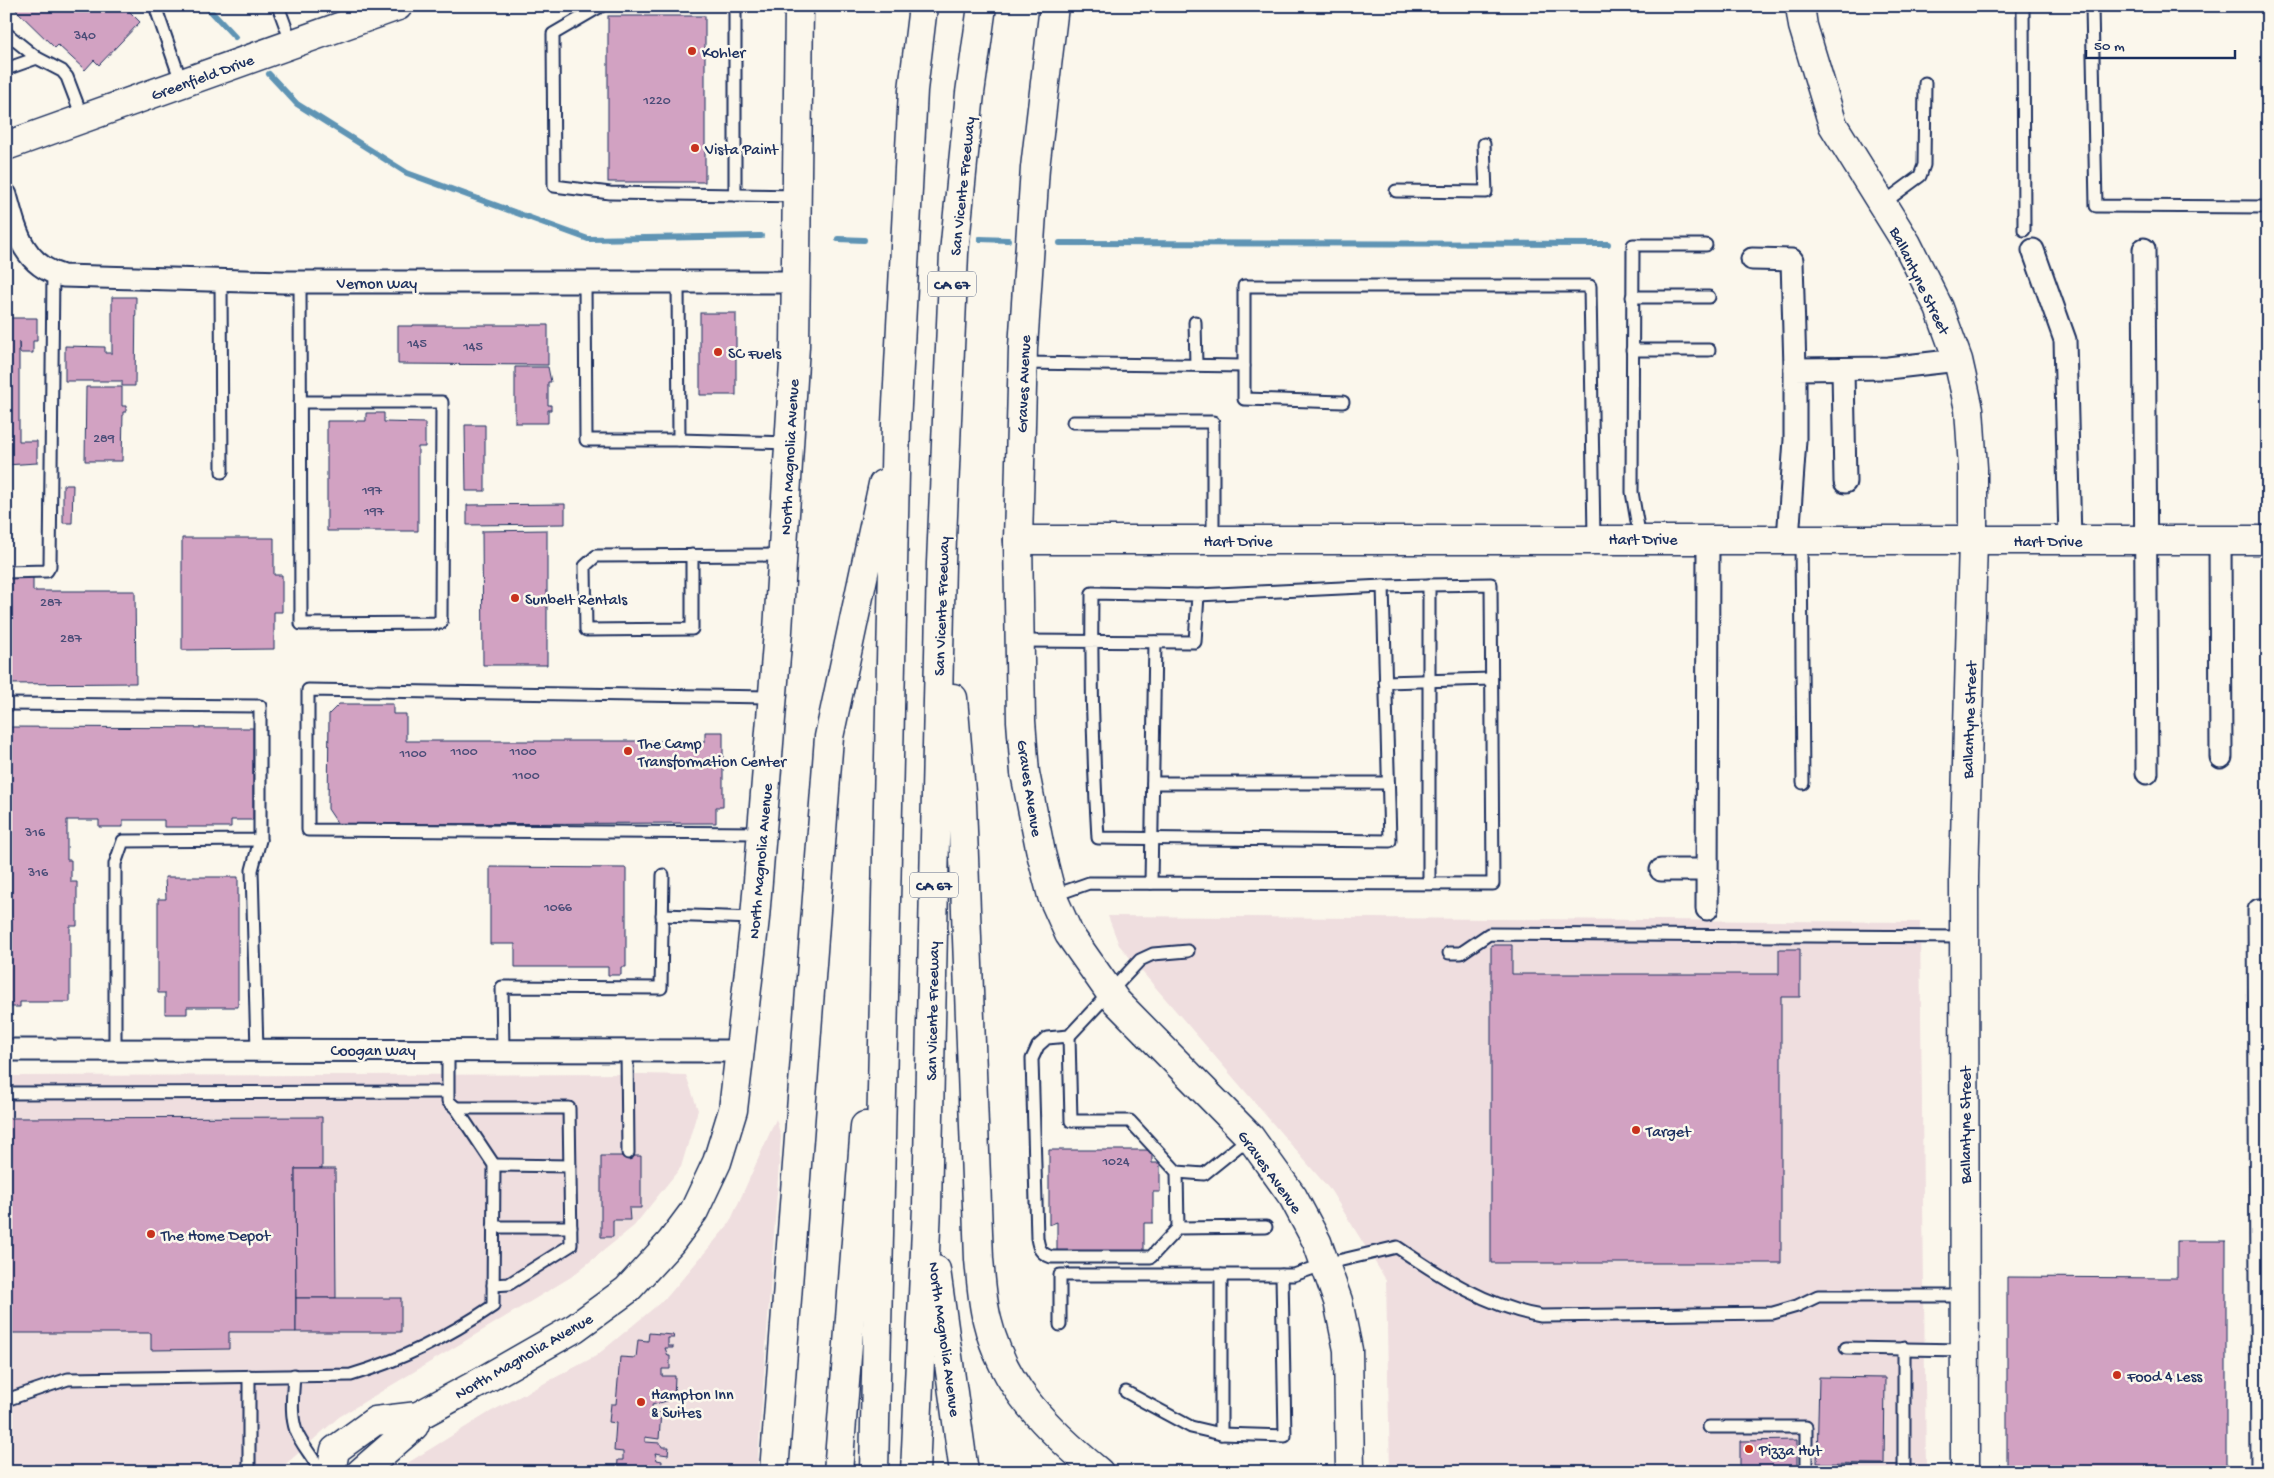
<svg xmlns="http://www.w3.org/2000/svg" width="2274" height="1478" font-family="'Gochi Hand',sans-serif">
<style>
.built{fill:#efdedf}
.lines{fill:none;stroke-linecap:round;stroke-linejoin:round}
.stream{stroke:#5f94b4;stroke-width:6}
.building{fill:#d2a2c2;stroke:#1b2f5e}
.lane-casing{stroke:#1b2f5e;stroke-width:15}
.street-casing{stroke:#1b2f5e;stroke-width:25}
.secondary-casing{stroke:#1b2f5e;stroke-width:31}
.primary-casing{stroke:#1b2f5e;stroke-width:31}
.highway-casing{stroke:#1b2f5e;stroke-width:31}
.lane{stroke:#fbf7ec;stroke-width:11}
.street{stroke:#fbf7ec;stroke-width:21}
.secondary{stroke:#fbf7ec;stroke-width:28}
.primary{stroke:#fbf7ec;stroke-width:28}
.highway{stroke:#fbf7ec;stroke-width:28}
.poi-dot{fill:#c8321e;stroke:#fbf7ec;stroke-width:2}
.labels{text-anchor:middle;stroke-width:5;stroke-linejoin:round;paint-order:stroke}
.number-label{font-size:14px;fill:#494c77}
.shield{fill:#fbf7ec;stroke:#5e6b89;stroke-width:1}
.shield-label{font-size:15px;font-weight:bold;fill:#1b2f5e}
.poi-label{font-size:16px;fill:#1b2f5e;stroke:#fbf7ec;text-anchor:start}
.street-label{font-size:16px;fill:#1b2f5e;stroke:#fbf7ec}
</style>
<rect width="100%" height="100%" fill="#fbf7ec"/>
<filter id="ink" filterUnits="userSpaceOnUse"><feTurbulence type="fractalNoise" baseFrequency=".02" numOctaves="2"/><feDisplacementMap in="SourceGraphic" scale="10" xChannelSelector="R" yChannelSelector="G"/><feConvolveMatrix kernelMatrix="1 2 1 2 8 2 1 2 1" color-interpolation-filters="sRGB"/></filter>
<g filter="url(#ink)">
<g class="built">
<path d="M1108,916L1920,922L1926,1472H1390L1386,1280L1331,1191L1119,945Z"/>
<path d="M641,1074L686,1075L698,1110L681,1167L634,1226L571,1277L339,1417L277,1472H6V1076Z"/>
<path d="M776,1119L781,1136L757,1472H393L490,1412L596,1356L667,1297L729,1224Z"/>
</g>
<g class="lines">
<g class="stream">
<path d="M206,6L235,37"/>
<path d="M269,74L297,104L407,173L588,239L761,236"/>
<path d="M838,239L864,240"/>
<path d="M980,239L1008,240"/>
<path d="M1060,243L1608,244"/>
</g>
</g>
<g class="building">
<path d="M12,6H124L140,22L99,65L94,60L85,70L58,45L55,48Z"/>
<rect x="608" y="16" width="97" height="166"/>
<path d="M112,297H136L135,386H122V381H65V346L105,347V353H112Z"/>
<rect x="700" y="313" width="36" height="82"/>
<path d="M6,318H37V341H33V353H20L19,342V441H37V463L6,465Z"/>
<path d="M413,325H548V365L398,364V326H413Z"/>
<path d="M515,367H548L551,382H548V405H551V410H548V423H515Z"/>
<path d="M86,387H122V406H126V412H123L122,461H85Z"/>
<path d="M366,413H384V422L425,423V447H418V531H327V421H366Z"/>
<path d="M465,425H485V491H466Z"/>
<path d="M63,485H73L72,523H63Z"/>
<path d="M565,504V524L467,525V505Z"/>
<path d="M547,530V665H483L482,531Z"/>
<path d="M182,538H274V575H282V612H274V649L182,650Z"/>
<path d="M6,577H33V591H135L136,683L6,684Z"/>
<path d="M339,704H393V714H406V741H705V732H723V807H716V823L338,824L328,809L329,714Z"/>
<path d="M6,727L253,728V820H231V827H164V820H123V827H99V820H67V860H71V882H77V926H70V1002H20V1007H6Z"/>
<path d="M490,867L626,868V967H621V975H608V967H515V944H490Z"/>
<path d="M165,877H238V1007H187V1014H165V993H158V899H166Z"/>
<path d="M1491,945H1512V974H1779V949H1800V997H1781V1263H1491Z"/>
<path d="M322,1117V1169H295L296,1332H229V1349L151,1350V1333H6V1118Z"/>
<path d="M1049,1150H1152V1163H1160V1192H1153V1223H1144V1254H1057V1222L1049,1225Z"/>
<path d="M601,1156H641V1208H629L630,1220H613V1237H601Z"/>
<path d="M295,1169H335L336,1298H296Z"/>
<path d="M2177,1241H2226V1472H2007V1277L2177,1278Z"/>
<rect x="296" y="1298" width="105" height="34"/>
<path d="M649,1333L673,1335L674,1338H668V1346H673V1348H665L668,1356H670V1369H662V1376H675L674,1399L652,1405L654,1413L661,1412L659,1439L645,1437V1442L660,1443L662,1447H669L668,1455L655,1453L657,1460L662,1461L661,1472H617L618,1460H623V1452L614,1451L616,1423L609,1422L611,1404H616L620,1357L636,1358L638,1340L648,1341Z"/>
<path d="M1819,1377L1885,1378L1884,1464L1817,1463Z"/>
<path d="M1797,1440V1472H1740V1441Z"/>
</g>
<g class="lines">
<g class="lane-casing">
<g id="lane">
<path d="M155,6L182,84"/>
<path d="M278,6L292,44"/>
<path d="M601,6L553,34L554,186L610,193L795,196"/>
<path d="M735,6V195"/>
<path d="M2023,6L2024,230"/>
<path d="M2092,6L2096,206L2268,207"/>
<path d="M6,33L37,58"/>
<path d="M6,69L37,58L62,71L67,77L83,119"/>
<path d="M1396,191L1486,192L1484,144"/>
<path d="M1882,204L1920,176L1924,165L1925,83"/>
<path d="M221,280L222,472"/>
<path d="M300,281L301,624L441,623L442,402H300"/>
<path d="M678,282L679,440"/>
<path d="M585,283L586,440H679L790,443"/>
<path d="M1632,297H1709"/>
<path d="M1195,322L1196,365"/>
<path d="M1632,350H1709"/>
<path d="M1023,363L1244,366"/>
<path d="M1343,402L1244,399V286H1590L1594,539"/>
<path d="M1073,422H1213V540"/>
<path d="M1640,539L1632,492L1633,245H1706"/>
<path d="M1801,540L1803,783"/>
<path d="M692,555V629L586,630L585,566L596,556L783,555"/>
<path d="M6,572L47,571L50,566L53,273"/>
<path d="M1383,586L1429,585"/>
<path d="M1020,641L1195,642L1198,595L1092,593C1091,675 1093,756 1098,838L1390,841L1383,586L1198,595"/>
<path d="M1385,682L1491,679"/>
<path d="M6,704L260,706V840L123,841L115,864V1050"/>
<path d="M1153,783H1388"/>
<path d="M762,833L308,830V690L773,697"/>
<path d="M1151,883L1155,642"/>
<path d="M1052,896L1089,883L1493,884L1491,584L1429,585V884"/>
<path d="M662,915L755,918"/>
<path d="M1188,951L1153,954L1140,960L1069,1036L1047,1038L1038,1046L1032,1059L1037,1238C1039,1249 1040,1253 1051,1257H1151L1178,1228L1266,1227"/>
<path d="M1449,953H1461L1489,934L1964,937"/>
<path d="M1069,1036L1071,1121H1130L1177,1172L1178,1228"/>
<path d="M503,1049L502,987L661,988L663,875"/>
<path d="M627,1049L628,1153"/>
<path d="M257,1050L252,870L260,840"/>
<path d="M6,1093L446,1092"/>
<path d="M456,1108H569L571,1245L509,1284L493,1285"/>
<path d="M494,1165L570,1166"/>
<path d="M1177,1172L1204,1174L1250,1137"/>
<path d="M493,1227H571"/>
<path d="M1060,1325V1275H1294L1325,1264L1397,1247C1441,1277 1488,1307 1541,1316L1773,1313L1797,1306L1818,1296H1963"/>
<path d="M1846,1348L1964,1350"/>
<path d="M1904,1348V1472"/>
<path d="M294,1375C293,1394 290,1413 296,1431C301,1445 314,1457 320,1472"/>
<path d="M1126,1392L1191,1427L1221,1434V1275"/>
<path d="M6,1400L68,1379L351,1375C402,1360 449,1336 493,1306L494,1165L456,1108L448,1101V1049"/>
<path d="M1709,1427H1806V1472"/>
<path d="M1221,1434L1285,1436L1282,1275"/>
<path d="M244,1472L249,1466V1376"/>
</g>
</g>
<g class="street-casing">
<g id="street">
<path d="M6,195C16,232 23,265 63,276L283,282H796"/>
<path d="M2144,249L2147,773"/>
<path d="M2033,250L2065,340L2070,540"/>
<path d="M1752,259L1792,260L1795,369"/>
<path d="M1843,369L1845,482"/>
<path d="M1788,539L1795,440V369L1888,368L1958,360"/>
<path d="M2220,540L2221,757"/>
<path d="M1661,870H1706"/>
<path d="M1707,909L1708,538"/>
<path d="M6,1050L740,1051"/>
<path d="M2262,1472L2259,910H2268"/>
</g>
</g>
<g class="secondary-casing">
<g id="secondary">
<path d="M1054,6L1035,168L1023,348L1018,540L1021,721L1025,773L1041,853L1052,896L1069,934L1116,1001L1250,1137L1293,1197L1317,1242L1338,1301L1348,1350L1350,1472"/>
<path d="M1800,6L1803,26L1833,125L1907,244L1939,308L1958,360L1969,409L1973,468V540L1964,877L1965,1472"/>
<path d="M6,146L398,6"/>
<path d="M1018,540H2268"/>
</g>
</g>
<g class="primary-casing">
<g id="primary">
<path d="M331,1472L335,1450L375,1421L418,1416L477,1384L575,1328L627,1290L671,1242L694,1211L717,1162L733,1110L755,918L778,631L795,346L799,6"/>
<path d="M361,1472L414,1426L418,1416"/>
</g>
</g>
<g class="highway-casing">
<g id="highway">
<path d="M953,698L962,804L979,1259C981,1279 982,1300 987,1320C1003,1387 1048,1430 1099,1472"/>
<path d="M936,1270L964,1472"/>
<path d="M774,1472L829,737L883,484"/>
<path d="M838,1472L865,1126"/>
<path d="M874,1472L896,424L913,90L923,6"/>
<path d="M915,1472L927,1207L941,563L954,253L970,93L982,6"/>
</g>
</g>
<use href="#lane" class="lane"/>
<use href="#street" class="street"/>
<use href="#secondary" class="secondary"/>
<use href="#primary" class="primary"/>
<use href="#highway" class="highway"/>
</g>
</g>
<g class="poi-dot">
<circle cx="692" cy="51" r="5"/>
<circle cx="695" cy="148" r="5"/>
<circle cx="718" cy="352" r="5"/>
<circle cx="515" cy="598" r="5"/>
<circle cx="628" cy="751" r="5"/>
<circle cx="1636" cy="1130" r="5"/>
<circle cx="151" cy="1234" r="5"/>
<circle cx="2117" cy="1375" r="5"/>
<circle cx="641" cy="1402" r="5"/>
<circle cx="1749" cy="1449" r="5"/>
</g>
<g class="labels">
<g class="number-label">
<text x="85" y="39">340</text>
<text x="657" y="104">1220</text>
<text x="417" y="347">145</text>
<text x="473" y="350">145</text>
<text x="104" y="442">289</text>
<text x="372" y="494">197</text>
<text x="374" y="515">197</text>
<text x="51" y="606">287</text>
<text x="71" y="642">287</text>
<text x="464" y="755">1100</text>
<text x="523" y="755">1100</text>
<text x="413" y="757">1100</text>
<text x="526" y="779">1100</text>
<text x="35" y="836">316</text>
<text x="38" y="876">316</text>
<text x="558" y="911">1066</text>
<text x="1116" y="1165">1024</text>
</g>
<g class="shield">
<rect x="928" y="271.5" width="48" height="25" rx="4"/>
<rect x="910" y="872.5" width="48" height="25" rx="4"/>
</g>
<g class="shield-label">
<text x="952" y="289">CA 67</text>
<text x="934" y="890">CA 67</text>
</g>
<g class="poi-label">
<text x="702" y="57">Kohler</text>
<text x="705" y="154">Vista Paint</text>
<text x="728" y="358">SC Fuels</text>
<text x="525" y="604">Sunbelt Rentals</text>
<text x="638" y="748">The Camp<tspan x="638" dy="18">Transformation Center</tspan></text>
<text x="1646" y="1136">Target</text>
<text x="161" y="1240">The Home Depot</text>
<text x="2127" y="1381">Food 4 Less</text>
<text x="651" y="1399">Hampton Inn<tspan x="651" dy="18">&amp; Suites</tspan></text>
<text x="1759" y="1455">Pizza Hut</text>
</g>
<g class="street-label">
<text transform="translate(202 76) rotate(-20)" y="6">Greenfield Drive</text>
<text transform="translate(961 186) rotate(-84)" y="6">San Vicente Freeway</text>
<text transform="translate(1921 280) rotate(64)" y="6">Ballantyne Street</text>
<text x="377" y="288">Vernon Way</text>
<text transform="translate(1022 384) rotate(-88)" y="6">Graves Avenue</text>
<text transform="translate(788 457) rotate(-87)" y="6">North Magnolia Avenue</text>
<text x="1643" y="544">Hart Drive</text>
<text x="1238" y="546">Hart Drive</text>
<text x="2048" y="546">Hart Drive</text>
<text transform="translate(940 606) rotate(-88)" y="6">San Vicente Freeway</text>
<text transform="translate(1968 720) rotate(-88)" y="6">Ballantyne Street</text>
<text transform="translate(1031 788) rotate(81)" y="6">Graves Avenue</text>
<text transform="translate(759 861) rotate(-85)" y="6">North Magnolia Avenue</text>
<text transform="translate(931 1011) rotate(-89)" y="6">San Vicente Freeway</text>
<text x="373" y="1055">Coogan Way</text>
<text transform="translate(1964 1125) rotate(-90)" y="6">Ballantyne Street</text>
<text transform="translate(1271 1171) rotate(54)" y="6">Graves Avenue</text>
<text transform="translate(946 1339) rotate(82)" y="6">North Magnolia Avenue</text>
<text transform="translate(523 1355) rotate(-30)" y="6">North Magnolia Avenue</text>
</g>
</g>
<rect width="2274" height="1478" fill="none" stroke="#fbf7ec" stroke-width="25"/>
<rect x="12" y="12" width="2249" height="1453" fill="none" stroke="#1b2f5e" stroke-width="2" filter="url(#ink)"/>
<path d="M2086 50v8h149v-8" fill="none" stroke="#1b2f5e" stroke-width="2.5"/>
<text x="2094" y="50" font-size="15" fill="#1b2f5e" stroke="#fbf7ec" stroke-width="4" paint-order="stroke">50 m</text>
</svg>
